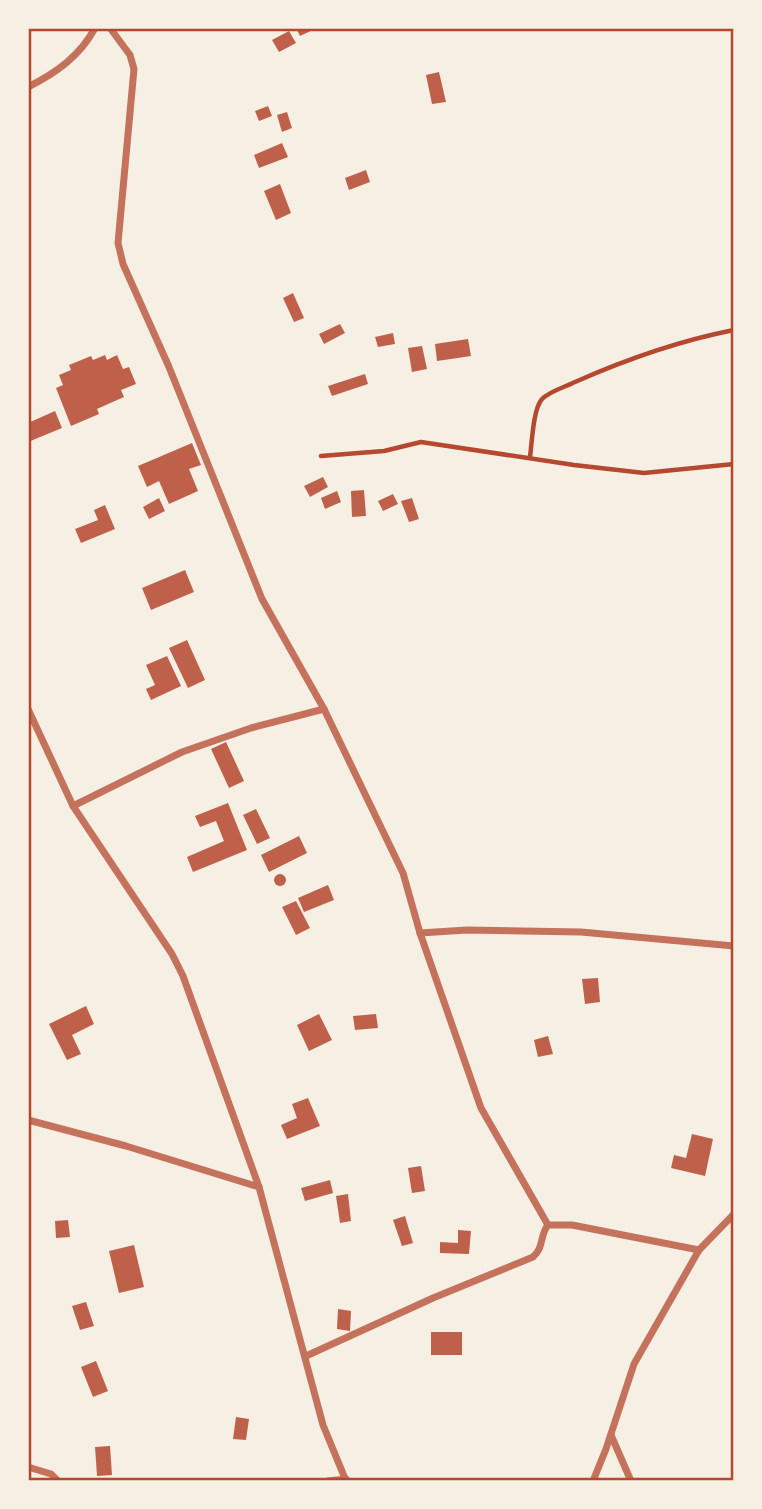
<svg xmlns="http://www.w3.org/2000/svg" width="762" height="1509" font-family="'Noto Sans',sans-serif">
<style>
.building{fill:#bf614a}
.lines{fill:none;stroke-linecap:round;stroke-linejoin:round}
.path{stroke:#b5482f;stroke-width:4.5}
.minor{stroke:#c5725c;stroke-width:7}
.neatline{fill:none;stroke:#b5482f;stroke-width:2.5}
</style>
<rect width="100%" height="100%" fill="#f6efe4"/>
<g class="building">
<path d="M296,28H317L300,36Z"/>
<path d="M289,31L296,43L279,52L272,40Z"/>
<path d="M439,72L446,102L432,104L426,75Z"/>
<path d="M268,106L272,116L259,121L255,111Z"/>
<path d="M287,112L292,128L282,132L277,115Z"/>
<path d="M282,143L288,157L259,168L254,155Z"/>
<path d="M366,170L370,182L349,190L345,178Z"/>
<path d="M280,184L291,213L276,220L264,191Z"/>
<path d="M293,293L304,318L294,322L283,298Z"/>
<path d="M340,324L345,333L324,344L319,334Z"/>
<path d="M393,333L395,344L378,347L375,337Z"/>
<path d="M468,339L471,356L437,361L435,344Z"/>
<path d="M422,346L427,369L412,372L408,348Z"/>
<path d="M105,355L107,360L117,355L123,369L129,367L136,384L121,390L124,397L97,409L99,414L71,426L56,388L63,385L59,375L71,370L69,365L91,356L93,360Z"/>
<path d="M365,374L368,384L332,396L328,386Z"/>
<path d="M55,411L62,428L28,442V423Z"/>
<path d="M192,443L201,465L189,469L198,491L169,504L159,481L147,487L138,466Z"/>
<path d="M323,477L328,487L310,497L304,486Z"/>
<path d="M364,490L366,516L352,517L351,491Z"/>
<path d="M337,491L341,502L325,509L321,498Z"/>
<path d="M393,494L398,504L383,511L378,501Z"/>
<path d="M159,498L165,511L149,519L143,507Z"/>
<path d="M412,498L419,519L409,522L401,501Z"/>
<path d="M105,505L115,529L81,543L75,529L98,520L94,510Z"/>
<path d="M185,570L194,592L151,610L142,588Z"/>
<path d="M187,640L205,680L188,688L169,648Z"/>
<path d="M167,656L181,686L151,700L146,689L155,685L146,665Z"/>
<path d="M226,742L244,781L229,788L211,749Z"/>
<path d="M228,803L247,850L193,872L187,857L224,841L216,821L200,827L195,816Z"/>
<path d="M256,809L270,838L257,844L243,815Z"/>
<path d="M299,836L307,853L269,872L261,855Z"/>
<circle cx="280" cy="880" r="6"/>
<path d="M328,885L334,900L304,912L298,898Z"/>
<path d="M296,901L310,928L296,935L282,907Z"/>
<path d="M598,978L600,1002L585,1004L582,979Z"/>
<path d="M86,1006L94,1024L72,1035L81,1054L67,1060L49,1024Z"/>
<path d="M319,1014L332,1040L309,1051L297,1025Z"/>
<path d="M376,1014L378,1028L355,1030L353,1016Z"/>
<path d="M548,1036L553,1054L538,1057L534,1040Z"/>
<path d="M308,1098L320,1126L287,1139L281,1125L297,1118L292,1104Z"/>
<path d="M692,1134L713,1139L705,1176L671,1168L674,1155L686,1158Z"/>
<path d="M421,1166L425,1191L412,1193L408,1168Z"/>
<path d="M330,1180L333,1193L305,1201L301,1188Z"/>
<path d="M348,1194L351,1221L340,1223L336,1196Z"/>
<path d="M405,1216L413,1243L402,1246L393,1220Z"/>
<path d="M68,1220L70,1237L56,1238L55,1221Z"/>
<path d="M458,1230L471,1231L469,1254L440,1253V1242L458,1243Z"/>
<path d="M134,1245L144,1287L119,1293L109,1251Z"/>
<path d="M86,1302L94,1326L80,1330L72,1306Z"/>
<path d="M338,1309L351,1311L350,1331L337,1329Z"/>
<rect x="431" y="1332" width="31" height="23"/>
<path d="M96,1361L108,1391L93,1397L81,1367Z"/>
<path d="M236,1417L249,1419L246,1440L233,1439Z"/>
<path d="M110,1446L112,1475L97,1476L95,1447Z"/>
</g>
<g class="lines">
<g class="path">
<path d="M321,456L384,451L421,442L574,465L644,473L734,464"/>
<path d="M530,457C532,443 533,409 542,399C550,391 565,387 575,382C627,359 678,341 734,330"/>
</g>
<g class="minor">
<path d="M110,28L130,55L134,69L118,243L123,264L169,367L262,599L324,709L403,873L420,933L481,1108L548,1225"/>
<path d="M28,87C56,73 80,56 95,28"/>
<path d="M28,709L73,806L172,954L183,976L259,1187L323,1425L346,1481"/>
<path d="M73,806L182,752L251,728L324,709"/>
<path d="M420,933L467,930L581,932L734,946"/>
<path d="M28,1120L126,1146L259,1187"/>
<path d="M306,1356L433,1298L533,1257C544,1248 540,1234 548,1225H572L699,1250"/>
<path d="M611,1435L631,1481"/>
<path d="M28,1467L51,1474L58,1481"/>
<path d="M328,1481L346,1479"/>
<path d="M593,1481L606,1449L634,1364L699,1250L734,1214"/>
</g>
</g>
<rect width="762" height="1509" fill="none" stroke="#f6efe4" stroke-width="60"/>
<rect x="30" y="30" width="702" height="1449" class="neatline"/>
</svg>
